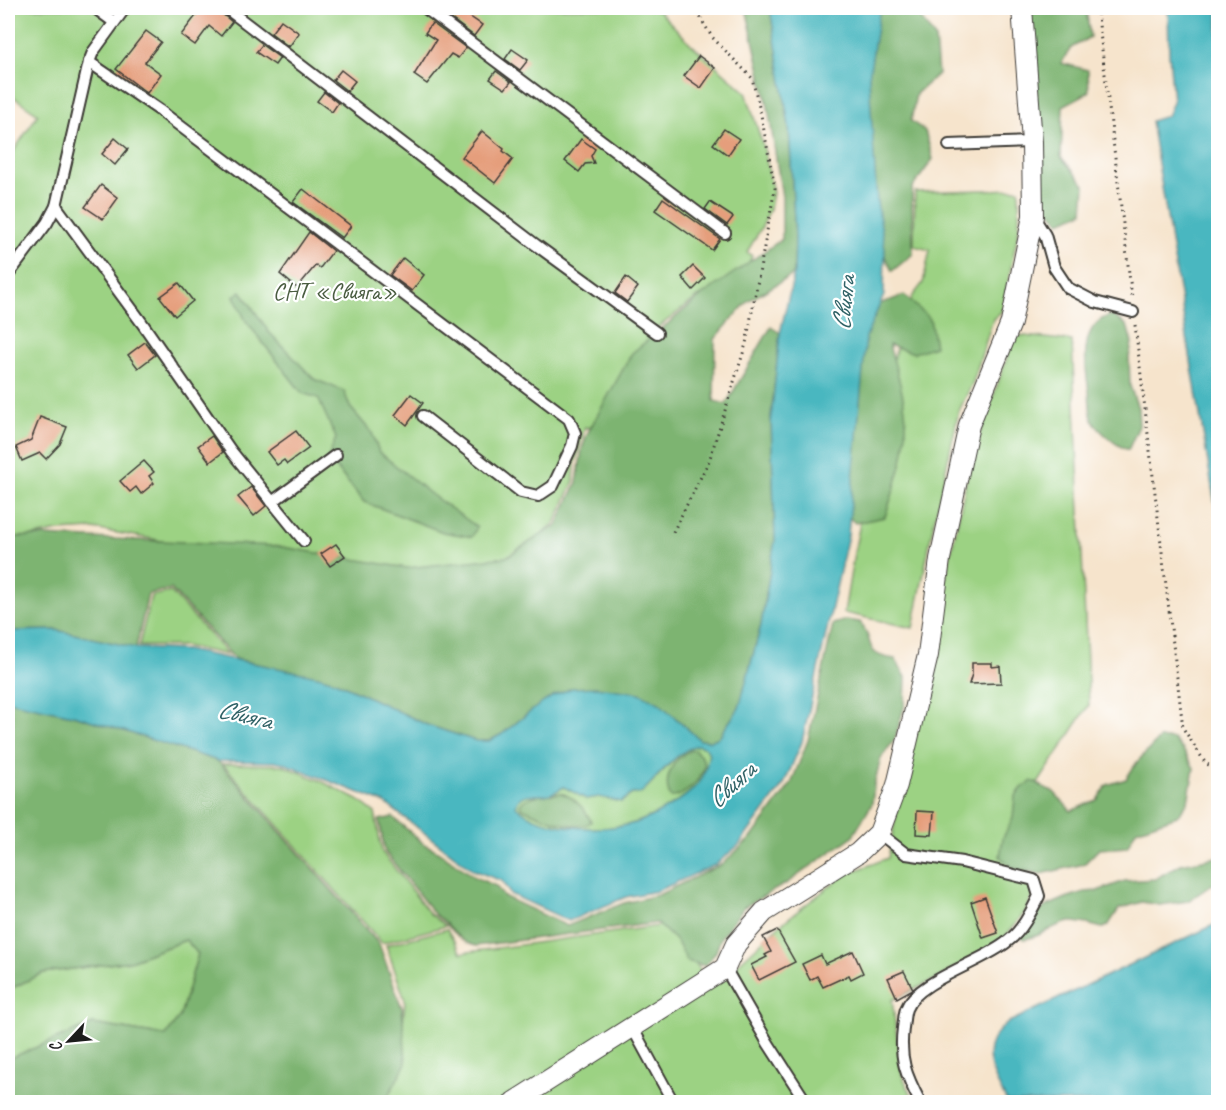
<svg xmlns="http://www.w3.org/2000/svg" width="1226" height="1110" font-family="Caveat,sans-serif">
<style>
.green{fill:#9cd283;stroke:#5c7750;stroke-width:1.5}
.forest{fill:#7db471;stroke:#4c6846;stroke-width:1.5}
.water{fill:#48b7c0;stroke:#326a6e;stroke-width:1.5;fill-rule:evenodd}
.building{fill:#e59e7c}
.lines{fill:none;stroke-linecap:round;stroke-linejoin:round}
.service-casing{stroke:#3d3a36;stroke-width:14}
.minor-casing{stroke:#3d3a36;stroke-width:22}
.path{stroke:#3d3a36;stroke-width:3;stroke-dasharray:1.5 4.5;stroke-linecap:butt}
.service{stroke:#fff;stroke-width:10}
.minor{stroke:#fff;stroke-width:20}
.labels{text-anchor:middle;stroke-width:4.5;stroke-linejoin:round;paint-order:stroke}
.park-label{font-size:24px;fill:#495c40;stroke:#fff}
.water-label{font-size:26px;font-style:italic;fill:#306266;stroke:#fff}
</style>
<rect width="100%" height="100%" fill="#fff"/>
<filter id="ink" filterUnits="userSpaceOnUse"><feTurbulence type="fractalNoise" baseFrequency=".0167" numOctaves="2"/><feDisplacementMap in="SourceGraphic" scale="12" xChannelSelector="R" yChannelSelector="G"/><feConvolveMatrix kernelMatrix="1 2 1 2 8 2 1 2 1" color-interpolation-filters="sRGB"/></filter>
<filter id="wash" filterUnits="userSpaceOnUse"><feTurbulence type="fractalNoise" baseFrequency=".008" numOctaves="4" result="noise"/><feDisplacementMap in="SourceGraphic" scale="24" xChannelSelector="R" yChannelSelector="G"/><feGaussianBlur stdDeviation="1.35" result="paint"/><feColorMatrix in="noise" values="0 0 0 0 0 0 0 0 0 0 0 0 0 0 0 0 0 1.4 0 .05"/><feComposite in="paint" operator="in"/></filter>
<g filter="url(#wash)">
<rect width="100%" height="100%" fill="#f6e4cc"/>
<g class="green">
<path d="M8,8H649L658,10L691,44L746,92L764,149L773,193L770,209L762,227L747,252L752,256L741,278L698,297L656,329L597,422L589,428L585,427L575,464L574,481L555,523L509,561L406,573L301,574L153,539L93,529L59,531L8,541V160L38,114L8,93Z"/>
<path d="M1019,189V228L1002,311L993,319L973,382L959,411L933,526L913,628L844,613L854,553L894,356L912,297L923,283L930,250L914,246L915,192Z"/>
<path d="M1015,335L1072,341L1089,705L1024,805L1029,884L1033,896L1025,912L1005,937L938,978L892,1000L902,1075L915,1102H370L400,1061L405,1000L386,945L447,929L461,953L673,924L709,985L741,961L781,924L844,875L888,858L910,742L941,648L944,586L971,459Z"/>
<path d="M171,592L228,655L185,646H139L151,596Z"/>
<path d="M698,745L706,748L709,754C707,762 706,772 701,780C689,798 648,821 627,825C595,831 541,830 516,806C520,790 538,795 550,793C556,792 559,789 564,787L586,799L599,797L621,802L632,794L647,787L679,755L689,747Z"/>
<path d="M223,764L282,765L321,781L358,800L375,813L382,852L430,914L446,926L382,943Z"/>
<path d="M186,940L198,954L180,1016L166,1036L93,1024L10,1058L8,1063V990L43,973L130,961Z"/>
</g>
<g class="forest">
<path d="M746,8H770L789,126L795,237L794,274L748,301L715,339L714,401L726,404L771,327L780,333L771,418L775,540L761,625L739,708L719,737L711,741L700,740L659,703L553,696L535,708L502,734L489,741H476L427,725L335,681L235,659L171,589L148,594L136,648L56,630L8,631V537L43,536L276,546L407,568L506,557L557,525L577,482L582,449L587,434L632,353L705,293L782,239V197L768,107Z"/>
<path d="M872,8H920L916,12L935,38L938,74L916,94L911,121L925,131L933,159L912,188L913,254L892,271L868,220L851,21Z"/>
<path d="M1027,8H1086L1090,37L1071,48L1061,63L1088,70L1089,92L1063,106L1061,157L1085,185L1083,212L1060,222L1036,195Z"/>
<path d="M241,291L269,332L314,379L344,391L350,407L372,433L379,452L432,495L477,527L472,537L443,532L364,502L328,458L336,438L318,398L302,393L246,321L234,296Z"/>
<path d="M904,295L930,319L935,346L914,353L889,345C897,372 907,402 906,431C905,461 894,489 885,517L855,523L830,499L864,310Z"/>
<path d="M1111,315L1127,325L1132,343L1129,357L1130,386L1138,408L1139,426L1128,450C1117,446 1098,431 1093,420C1089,413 1090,400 1089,392C1085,366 1078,325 1111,315Z"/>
<path d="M846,620L860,622C877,644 861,654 895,659L906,677L905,704L895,739L881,758L874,785L872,804L853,836L787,883L744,907L721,937L716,952L705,966L687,961L677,942L657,923L476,946C453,940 454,926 435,915L385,852L379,820L393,817L424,844L436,850L475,877L496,886L503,896L567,926L624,903L658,895L722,864L752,837L791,784L808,740L833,624Z"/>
<path d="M8,701L77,716L218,761L379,944L402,1008L406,1063L385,1102H8V1063L10,1058L93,1024L166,1036L180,1016L198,954L186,940L130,961L43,973L8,990Z"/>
<path d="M1159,739H1173L1183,750L1194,768L1188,802L1177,816L1136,830L1127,847L1099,849L1084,864L1041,874L1014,868L1000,857L1003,838L1013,818L1015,797L1022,788L1032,781L1054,792L1071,811L1097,800L1107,785L1126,779L1137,762Z"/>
<path d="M691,750H695C698,754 703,757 704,762C707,776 683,799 670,797C662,778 673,758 691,750Z"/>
<path d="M560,793C572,795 587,810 591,822C576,833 537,815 522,808L520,805C527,793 547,796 560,793Z"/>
<path d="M1218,857V884H1213L1188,901L1160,905L1142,902L1119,909L1108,926L1103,928C1093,926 1080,921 1070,922C1053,924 1041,938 1024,939L1019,935L1035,915L1045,907L1066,898L1084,892L1097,891L1125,881L1155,879L1181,864Z"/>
</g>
<g class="water">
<path d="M770,8H880L869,77L877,202L885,249L884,295L866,337L848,535L802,742L784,784L739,845L715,865L657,891L626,897L569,921L510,894L502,881L473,870L385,803L281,762L218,761L77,716L8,701V631L56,630L136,648L186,650L318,676L335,681L427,725L476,741H489L502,734L535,708L553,696L572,688L596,687L640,693L659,703L700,740L711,741L719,737L739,708L761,625L775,540L771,418L780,333L794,274L795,237L789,126ZM698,745L706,748L709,754C707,762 706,772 701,780C689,798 648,821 627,825C595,831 541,830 516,806C520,790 534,796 545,795C553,794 558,790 564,787L586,799L599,797L621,802L632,794H640C658,778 674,752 698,745Z"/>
<path d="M1168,8H1218V523L1151,121L1167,116L1173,102L1169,53Z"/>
<path d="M1218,923V1102H1007C992,1072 975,1047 1009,1022Z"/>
</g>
<g id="blocks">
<g class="building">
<path d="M202,8H215L232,22L221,36L209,26L195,45L181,35Z"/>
<path d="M444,8H457L482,25L474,36L441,11Z"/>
<path d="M281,20L299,33L289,47L271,33Z"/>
<path d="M432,23L466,48L458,58L451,54L427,84L414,75L436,40L425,33Z"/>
<path d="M146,31L161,42L145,62L161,74L147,93L116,69Z"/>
<path d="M262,45L280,58L275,65L256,52Z"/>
<path d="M512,49L528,60L520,70L505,59Z"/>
<path d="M699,56L715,68L701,88L684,76Z"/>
<path d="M341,70L355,81L347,91L333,80Z"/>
<path d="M496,71L511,82L505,89L490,79Z"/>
<path d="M324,92L338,103L332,112L317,101Z"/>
<path d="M724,129L739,139L728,155L713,144Z"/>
<path d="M482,131L504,149L503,151L513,159L495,183L462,157Z"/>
<path d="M115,138L128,149L115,165L102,154Z"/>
<path d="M581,139L595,149L591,156L594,163L585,164L579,172L565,161Z"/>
<path d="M101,185L118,198L103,219L85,207Z"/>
<path d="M303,189L351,226L342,238L293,202Z"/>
<path d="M663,198L720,239L712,250L655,210Z"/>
<path d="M710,202L733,217L727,225L705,209Z"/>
<path d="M309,232L333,251L320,268L316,265L297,288L280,274Z"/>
<path d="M403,258L424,275L412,291L390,275Z"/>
<path d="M693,266L705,278L693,290L682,277Z"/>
<path d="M626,277L638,287L627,302L615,293Z"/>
<path d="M179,283L193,301L175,316L160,297Z"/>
<path d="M145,342L155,355L138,368L128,355Z"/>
<path d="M411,394L423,403L407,425L395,415Z"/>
<path d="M40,417L67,427L60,444L46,459L40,453L22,461L16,447L31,440Z"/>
<path d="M296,431L309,448L287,464L284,460L277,465L267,452Z"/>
<path d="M212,436L223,452L210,462L198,446Z"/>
<path d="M144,461L154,472L149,476L154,483L141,494L136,487L130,492L120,481Z"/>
<path d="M251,487L266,506L254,516L238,497Z"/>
<path d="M336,544L345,556L330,566L321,554Z"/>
<path d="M972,663H992V667L1000,666L1001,683L969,684L972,674Z"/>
<path d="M917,811L934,812L932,835L916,834Z"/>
<path d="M985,897L998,933L983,938L971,902Z"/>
<path d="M777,930L795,962L759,980L751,965L767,957L765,955L771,952L763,937Z"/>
<path d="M853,951L863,973L851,979L849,975L823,987L817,976L810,980L802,964L821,955L825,964Z"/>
<path d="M904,971L913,989L897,998L888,978Z"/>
</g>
</g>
</g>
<g filter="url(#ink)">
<use href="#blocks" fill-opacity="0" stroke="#3d3a36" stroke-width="1.5"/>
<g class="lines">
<g class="service-casing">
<g id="service">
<path d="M95,8L114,22"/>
<path d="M226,8L536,245L657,333"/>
<path d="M425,8L725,233"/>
<path d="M89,62L159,110L569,419L575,433L572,446L553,486L538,496L521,492L423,416"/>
<path d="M949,145L1032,142"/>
<path d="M56,206L142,323L231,451L304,541"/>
<path d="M1033,216L1045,235L1054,267L1068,288L1095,302L1133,312"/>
<path d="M8,275L47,223L56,206L89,62L93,52L125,8"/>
<path d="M272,502L336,455"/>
<path d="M879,833L906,854L962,862L1034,880L1039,896C1032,910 1022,931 1008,941C984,962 917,980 906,1009C904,1015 904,1022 903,1028C899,1059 906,1075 920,1102"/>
<path d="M725,968L768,1043L806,1102"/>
<path d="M632,1027L673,1102"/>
</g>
</g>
<g class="minor-casing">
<path id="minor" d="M514,1102L725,968L736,944L764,912L858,853L879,833L897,785L928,655L940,559L969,425L1011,323L1033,216L1032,142L1022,8"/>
</g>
<g class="path">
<path d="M1097,8L1132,298"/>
<path d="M1135,325L1183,728L1206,764L1218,768"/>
<path d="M673,532L709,461L746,344L775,188L761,115L752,78L712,37L701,19L699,8"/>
</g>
<use href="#service" class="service"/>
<use href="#minor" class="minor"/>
</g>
</g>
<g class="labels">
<g class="park-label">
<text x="335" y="299">СНТ «Свияга»</text>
</g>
<g class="water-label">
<text transform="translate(843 303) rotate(-84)" y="9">Свияга</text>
<text transform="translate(245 714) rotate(14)" y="9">Свияга</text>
<text transform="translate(731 784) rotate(-42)" y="9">Свияга</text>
</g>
</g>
<rect width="1226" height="1110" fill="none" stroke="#fff" stroke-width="30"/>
<g transform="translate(69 1041) rotate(244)" stroke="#ffffff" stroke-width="4.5" paint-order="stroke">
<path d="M0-4.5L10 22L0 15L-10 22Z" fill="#1c1c1c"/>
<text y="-9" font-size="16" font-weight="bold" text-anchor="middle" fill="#1c1c1c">С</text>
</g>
</svg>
